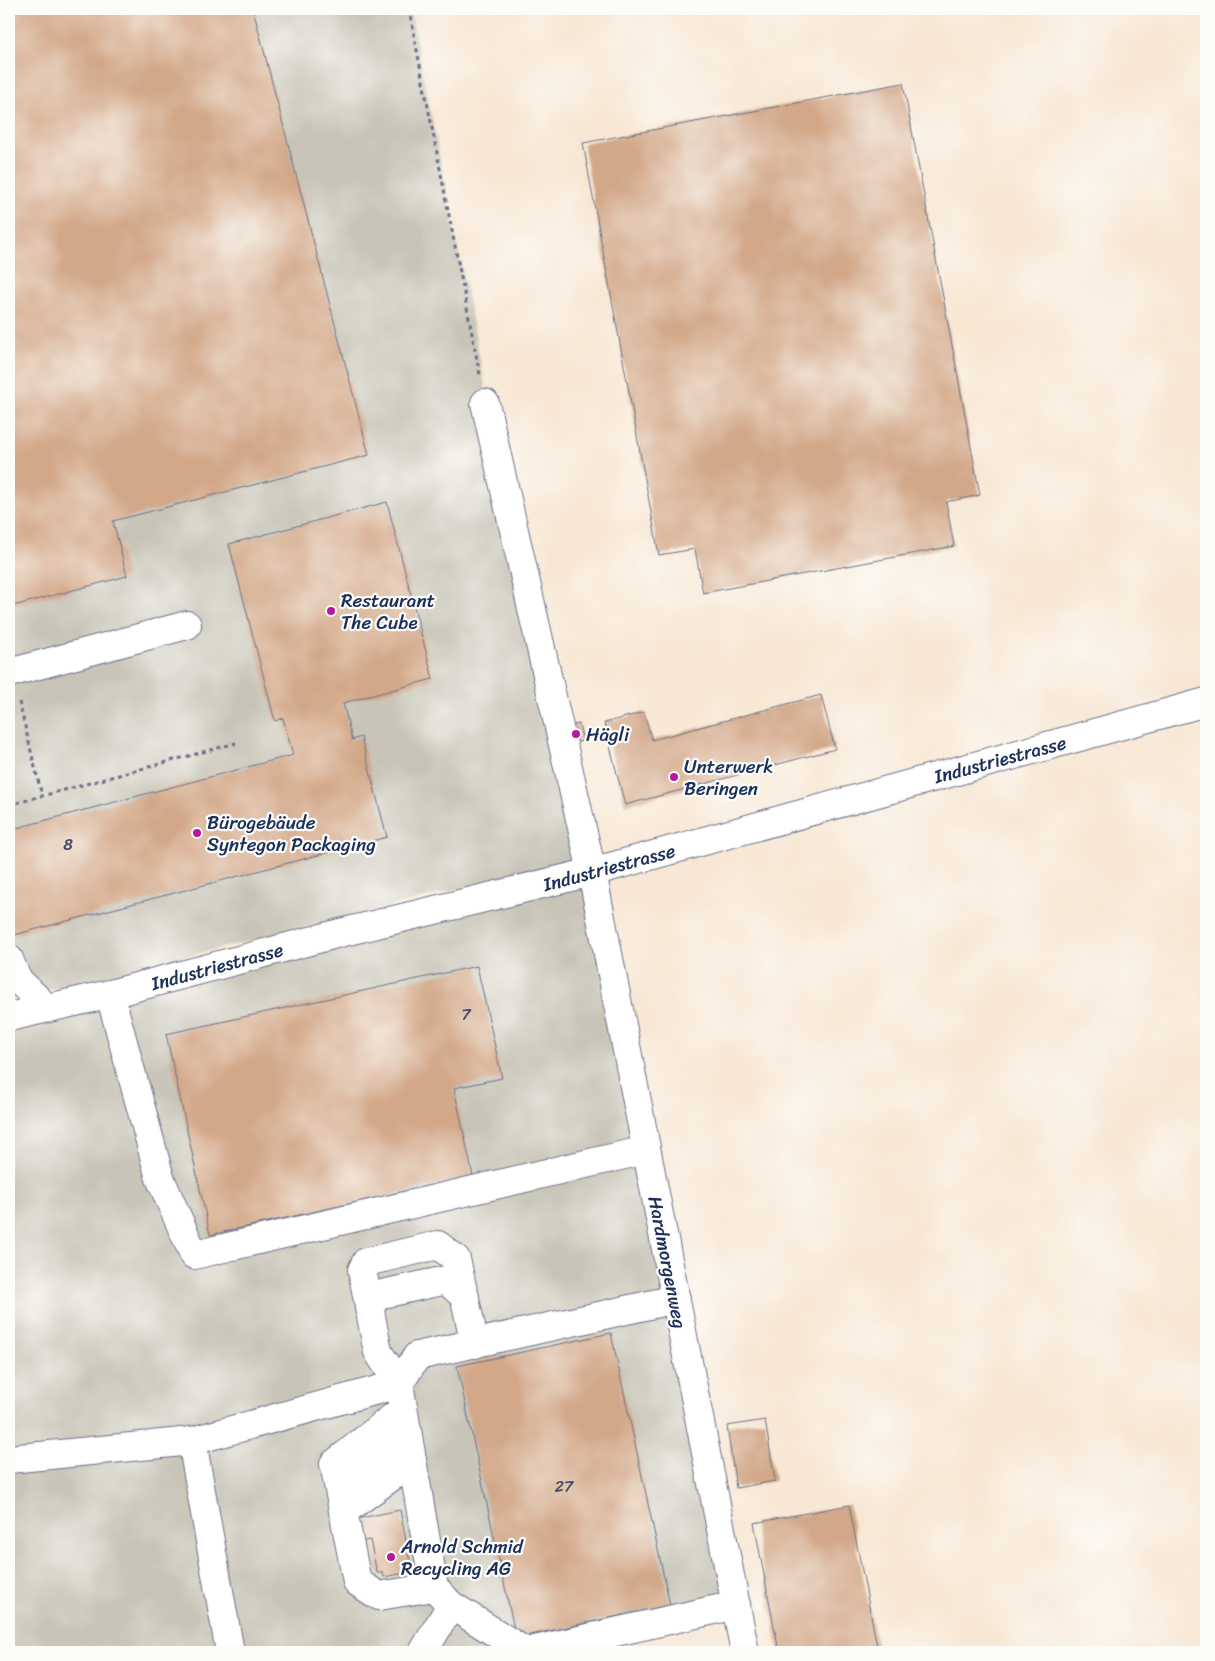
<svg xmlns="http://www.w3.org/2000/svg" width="1215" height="1661" font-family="Sriracha,sans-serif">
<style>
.industrial{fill:#c8c4b8}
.building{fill:#d3a889}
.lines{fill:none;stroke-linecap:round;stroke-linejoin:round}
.minor-casing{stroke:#686f87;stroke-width:30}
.path{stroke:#686f87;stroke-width:3;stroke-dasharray:4 4;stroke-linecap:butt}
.minor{stroke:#fff;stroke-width:28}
.poi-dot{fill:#b5179e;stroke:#fdfcf7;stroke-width:2}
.labels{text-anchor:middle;stroke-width:4.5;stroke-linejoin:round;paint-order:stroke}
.number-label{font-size:16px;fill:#494d69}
.poi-label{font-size:19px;fill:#1b2f5e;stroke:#fdfcf7;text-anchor:start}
.street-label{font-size:19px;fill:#1b2f5e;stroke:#fdfcf7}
</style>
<rect width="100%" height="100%" fill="#fdfcf7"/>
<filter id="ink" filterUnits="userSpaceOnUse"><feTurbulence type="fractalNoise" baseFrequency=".02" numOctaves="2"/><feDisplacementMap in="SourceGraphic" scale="10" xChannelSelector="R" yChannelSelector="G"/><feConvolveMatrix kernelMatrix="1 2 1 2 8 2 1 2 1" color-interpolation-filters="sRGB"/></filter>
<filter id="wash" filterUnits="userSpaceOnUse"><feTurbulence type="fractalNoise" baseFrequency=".0096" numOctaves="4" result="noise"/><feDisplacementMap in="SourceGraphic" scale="20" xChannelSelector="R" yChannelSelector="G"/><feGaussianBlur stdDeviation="1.12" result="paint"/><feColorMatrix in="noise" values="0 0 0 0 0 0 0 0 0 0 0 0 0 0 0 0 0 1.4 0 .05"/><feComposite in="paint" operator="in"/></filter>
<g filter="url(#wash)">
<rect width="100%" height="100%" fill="#f8e7d4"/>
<g class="industrial">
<path d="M9,9H410L580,860L9,1000Z"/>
<path d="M592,872L736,1605L526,1652H9V1020Z"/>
</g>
<g id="blocks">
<g class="building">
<path d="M9,9H253L369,455L113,521L127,576L9,607Z"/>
<path d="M903,83L980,495L946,502L954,546L703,593L695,549L659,555L583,143Z"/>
<path d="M387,502L433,679L343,703L352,740L361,737L387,837L14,935L9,915V830L293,755L283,718L275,721L229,544Z"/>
<path d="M821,695L835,749L625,805L604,723L644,712L652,740Z"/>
<path d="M579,724L583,741L572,743L568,726Z"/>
<path d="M477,966L502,1078L454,1088L473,1176L210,1235L166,1034Z"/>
<path d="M611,1333L670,1605L516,1638L457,1366Z"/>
<path d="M765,1420L775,1481L736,1488L727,1426Z"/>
<path d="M849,1505L878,1651L779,1652L754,1523Z"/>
<path d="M400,1510L412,1572L384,1577L383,1573H377L370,1540L355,1543L351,1520Z"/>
</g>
</g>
</g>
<g filter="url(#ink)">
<use href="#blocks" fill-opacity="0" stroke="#686f87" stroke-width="1"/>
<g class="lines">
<g class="minor-casing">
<g id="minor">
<path d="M485,403L592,872L745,1652"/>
<path d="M9,673L187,625"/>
<path d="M9,959L17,979L46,1007"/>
<path d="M110,994L160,1178L194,1255L646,1150"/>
<path d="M9,1017L110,994L340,933L592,872L1206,702"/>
<path d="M676,1299L417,1356L399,1384L434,1587L451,1605L526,1652L736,1605"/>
<path d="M369,1308L378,1295L446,1280L465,1297"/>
<path d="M403,1409L334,1464L357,1582L379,1596L434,1587"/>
<path d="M192,1441L230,1652"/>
<path d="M9,1459L192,1441L399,1384L378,1352L362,1270L366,1262L438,1245L456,1259L475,1344"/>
<path d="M339,1488L408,1435"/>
<path d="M343,1512L412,1462"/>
<path d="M423,1652L451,1605"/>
</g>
</g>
<g class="path">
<path d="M409,9L480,375"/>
<path d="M19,702L42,796"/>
<path d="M9,805L236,743"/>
</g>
<use href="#minor" class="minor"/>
</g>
</g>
<g class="poi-dot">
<circle cx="331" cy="611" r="5"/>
<circle cx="576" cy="734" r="5"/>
<circle cx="674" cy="777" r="5"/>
<circle cx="197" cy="833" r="5"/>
<circle cx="391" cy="1557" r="5"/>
</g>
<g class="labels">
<g class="number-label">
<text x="68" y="850">8</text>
<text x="466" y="1020">7</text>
<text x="564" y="1492">27</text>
</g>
<g class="poi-label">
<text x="341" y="607">Restaurant<tspan x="341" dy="22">The Cube</tspan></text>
<text x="586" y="741">Hägli</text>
<text x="684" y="773">Unterwerk<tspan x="684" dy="22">Beringen</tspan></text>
<text x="207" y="829">Bürogebäude<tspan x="207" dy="22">Syntegon Packaging</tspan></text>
<text x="401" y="1553">Arnold Schmid<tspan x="401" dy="22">Recycling AG</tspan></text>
</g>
<g class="street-label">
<text transform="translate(1000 759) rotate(-15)" y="7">Industriestrasse</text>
<text transform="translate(609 867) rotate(-15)" y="7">Industriestrasse</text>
<text transform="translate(217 966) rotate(-15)" y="7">Industriestrasse</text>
<text transform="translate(668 1262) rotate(79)" y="7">Hardmorgenweg</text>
</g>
</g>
<rect width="1215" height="1661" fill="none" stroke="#fdfcf7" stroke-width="30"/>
</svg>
